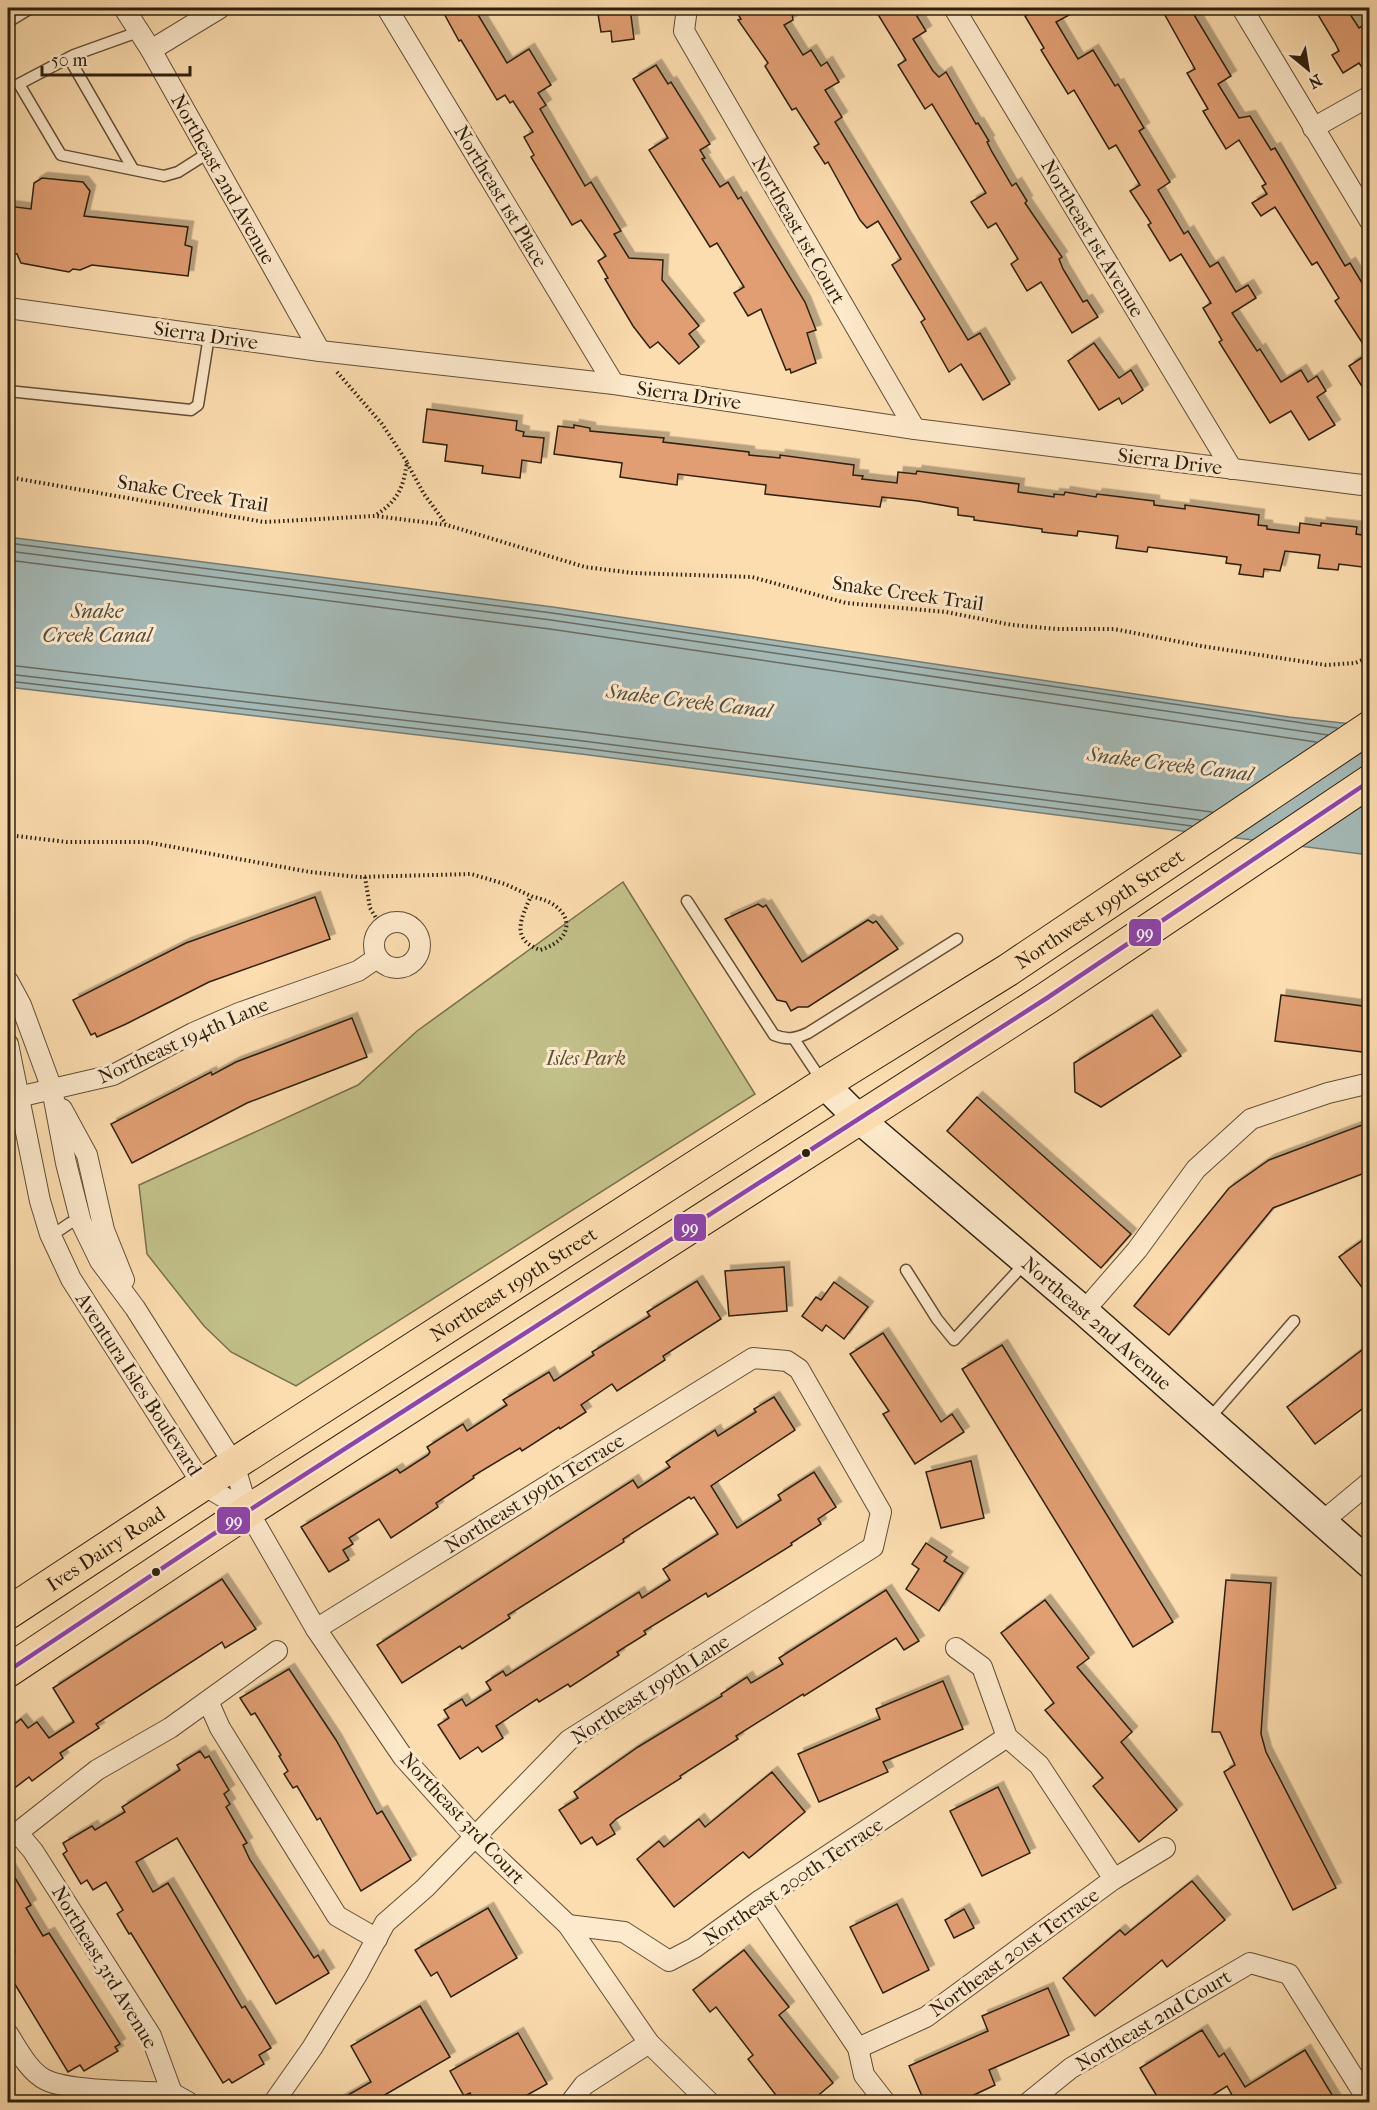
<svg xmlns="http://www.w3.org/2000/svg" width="1377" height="2110" font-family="'IM FELL French Canon',serif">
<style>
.green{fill:#c2c089;stroke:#78704c;stroke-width:1.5}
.water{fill:#a4b9b6;stroke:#747c73;stroke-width:1.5}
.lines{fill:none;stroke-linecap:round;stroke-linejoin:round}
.shore{stroke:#686c62;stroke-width:1.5}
.building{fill:#e09e72;stroke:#2d200e;stroke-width:1.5;filter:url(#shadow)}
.lane-casing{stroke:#614f36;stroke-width:13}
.street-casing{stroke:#614f36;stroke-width:22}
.secondary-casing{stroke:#2d200e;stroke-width:31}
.primary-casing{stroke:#2d200e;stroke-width:34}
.path{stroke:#2d200e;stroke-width:4;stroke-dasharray:1.5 3;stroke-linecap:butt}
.lane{stroke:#fde9cb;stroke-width:10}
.street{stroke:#fde9cb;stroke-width:20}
.secondary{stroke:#fde9cb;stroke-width:28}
.primary{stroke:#fcddaf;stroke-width:32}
.bus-1-casing{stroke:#fde9cb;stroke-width:9}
.bus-1{stroke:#8e44ad;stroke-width:4.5}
.bus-dot{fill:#2d200e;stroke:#fde9cb;stroke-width:2}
.labels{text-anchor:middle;stroke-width:6;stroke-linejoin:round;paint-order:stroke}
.street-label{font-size:20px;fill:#2d200e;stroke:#fde9cb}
.park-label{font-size:20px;font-style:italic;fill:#5a5033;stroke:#fde9cb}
.water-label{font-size:21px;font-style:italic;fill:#514e40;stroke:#fde9cb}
.line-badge{stroke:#fde9cb;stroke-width:2}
.badge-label{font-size:16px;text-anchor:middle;font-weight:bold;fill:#fff}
</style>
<defs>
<filter id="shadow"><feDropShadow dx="5.5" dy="-5.5" stdDeviation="0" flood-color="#0004"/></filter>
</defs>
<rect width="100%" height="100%" fill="#fcddaf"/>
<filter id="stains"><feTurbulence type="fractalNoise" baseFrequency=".00333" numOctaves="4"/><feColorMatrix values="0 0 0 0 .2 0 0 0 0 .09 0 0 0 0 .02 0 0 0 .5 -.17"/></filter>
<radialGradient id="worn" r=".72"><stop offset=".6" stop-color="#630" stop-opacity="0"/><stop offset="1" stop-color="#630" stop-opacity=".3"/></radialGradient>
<path class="green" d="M623,882L755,1094L296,1386L231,1352L204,1326L147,1254L139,1185L358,1085L417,1031Z"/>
<path class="water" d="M8,537L553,607L1289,717L1369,726V855L581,754L8,687Z"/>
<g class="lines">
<g class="shore">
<path d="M8,543L552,613L1337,728"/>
<path d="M8,551L551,620L1328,735"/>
<path d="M8,560L550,629L1316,742"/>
<path d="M8,665L584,732L1212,812"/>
<path d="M8,674L583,741L1201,820"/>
<path d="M8,681L582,748L1192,826"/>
</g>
</g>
<g class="building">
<path d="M441,8H474L507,63L529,49L551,85L538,93L546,105L540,109L585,186L591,182L621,231L614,234L629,258L663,260L662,280L699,326L689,334L699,347L679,364L658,342L650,348L633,326L605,279L608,278L598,261L606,256L581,220L572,225L531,157L534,155L524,137L533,132L513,101L510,103L505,95L497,100L461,40L459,41Z"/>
<path d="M597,8H630L634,39L612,42L611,31L601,32Z"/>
<path d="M734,8H791L793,20L784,25L803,55L811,50L821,66L827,62L839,82L825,90L842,117L835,122L968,340L980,333L1010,384L983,400L961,364L949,372L921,322L925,319L892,265L901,259L878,221L867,228L860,220L828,162L825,164L814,147L819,144L796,108L792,110L765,66L768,63L738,20L741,19Z"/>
<path d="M874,8H912L926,31L913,39L933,71L939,77L946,72L976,124L978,123L989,141L987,142L992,152L1012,186L1016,183L1027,201L1025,203L1062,257L1059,259L1063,269L1083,302L1087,300L1098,317L1072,333L1041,282L1027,291L1011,264L1018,259L996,223L988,228L971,202L986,193L932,104L925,109L898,65L906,60Z"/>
<path d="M1040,8H1082L1056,22L1078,59L1093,50L1115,86L1118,84L1144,128L1139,131L1170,182L1158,190L1184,234L1188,231L1210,267L1218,262L1236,292L1248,285L1256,298L1232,313L1257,351L1260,349L1281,382L1301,370L1308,382L1317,376L1326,391L1317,397L1335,425L1309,440L1291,411L1270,423L1219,342L1222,340L1203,308L1211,303L1181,254L1170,261L1148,225L1151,223L1130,191L1140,185L1116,145L1109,149L1074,90L1068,94L1041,50L1044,48L1025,16Z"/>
<path d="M1161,8H1190L1231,76L1218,84L1239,118L1250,116L1271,150L1275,148L1345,266L1350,263L1370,296V399L1349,366L1369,353L1335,301L1339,298L1317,262L1312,265L1275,207L1261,216L1252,203L1267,194L1262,186L1266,184L1239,140L1226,149L1203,111L1208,109L1187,73L1195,69Z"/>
<path d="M1314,8H1346L1359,28L1370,22V79L1359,63L1343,73L1332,55L1339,51L1335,43Z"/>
<path d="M656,65L668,84L671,82L710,144L700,150L705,158L702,159L720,187L728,182L738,199L741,197L805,302L816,330L807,333L816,363L791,373L790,369L786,370L761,309L748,316L734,293L744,287L717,243L710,247L649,150L668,138L633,79Z"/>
<path d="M42,178L83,182L90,191L84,216L188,227L185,245L192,247L188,276L92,265L80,270L73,269L69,272L21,263L17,254L8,253V206L31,209L34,183Z"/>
<path d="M1094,343L1119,378L1131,370L1143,390L1122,404L1119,398L1099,410L1068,361Z"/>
<path d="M427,409L517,421L516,430L524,432L523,436L544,438L541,463L522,460L520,478L482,473L483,466L445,461L447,445L423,442Z"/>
<path d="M574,425L590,428V431L664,438L663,442L749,452V455L780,458V455L854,465L853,475L863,476L862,479L897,483L898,472L916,474L917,471L1019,484L1018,492L1054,497V494L1064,495L1065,492L1096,497L1097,494L1154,501V505L1185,509V505L1259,515L1258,525L1267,526V529L1299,533L1300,523L1321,526V523L1357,527L1356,534L1370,536V568L1339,564L1338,570L1318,568L1320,555L1285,551L1280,571L1264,569L1263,577L1239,574L1241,565L1226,563L1227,557L1148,547L1147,552L1116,548L1118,536L1078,531L1077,536L1042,532V529L974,520V517L958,515V508L918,501L882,497L880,507L765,494L766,485L678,474L677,485L620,477L622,463L554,454L558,426L574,428Z"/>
<path d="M315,897L330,939L209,982L126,1024L97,1037L95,1033L91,1035L73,1000L186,943Z"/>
<path d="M758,904L763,907L766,905L802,962L868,920L873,923L876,921L898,949L808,1007H798L791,1011L786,1002L777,1000L725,919Z"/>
<path d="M1281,995L1370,1007V1053L1275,1041Z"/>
<path d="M1152,1015L1181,1056L1101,1107L1075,1092L1074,1063Z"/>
<path d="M352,1018L367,1057L247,1103L132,1163L111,1124L211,1072L212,1075L236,1062Z"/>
<path d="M977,1097L1131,1234L1101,1268L947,1131Z"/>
<path d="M1370,1122V1171L1273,1208L1169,1335L1134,1306L1229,1188L1269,1160Z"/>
<path d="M1370,1235V1298L1339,1257Z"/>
<path d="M784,1267L787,1311L729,1316L725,1271Z"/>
<path d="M697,1281L721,1319L663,1356L665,1360L617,1391L612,1384L581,1405L586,1412L560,1429L559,1427L522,1451L520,1448L473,1476L474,1478L436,1503L438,1507L391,1538L379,1519L349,1538L353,1544L343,1550L349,1560L329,1572L301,1527L397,1469L400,1473L428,1455L430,1452L427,1447L463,1424L467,1431L507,1405L503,1400L549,1372L554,1381L594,1355L592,1352L650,1316L647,1312Z"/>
<path d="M834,1282L868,1307L844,1339L826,1325L822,1331L802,1316L816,1297L821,1300Z"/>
<path d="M883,1333L941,1422L952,1414L964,1432L915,1464L883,1414L889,1411L850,1354Z"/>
<path d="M1370,1344V1403L1315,1444L1287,1407Z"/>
<path d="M1002,1345L1173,1622L1133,1647L962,1369Z"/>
<path d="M774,1397L795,1430L711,1486L737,1528L781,1500L778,1495L814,1472L836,1507L818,1519L821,1524L791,1543L792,1545L708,1597L706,1593L644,1631L646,1634L617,1652L619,1655L570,1687L568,1684L539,1702L537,1699L496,1726L503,1738L482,1752L478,1747L460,1759L438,1725L449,1718L444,1710L462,1699L466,1706L491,1690L486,1682L503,1671L506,1676L639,1592L642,1598L670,1580L663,1569L718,1534L694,1497L691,1499L689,1497L623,1539L624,1542L508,1615L510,1618L462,1649L460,1646L402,1683L377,1645L633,1480L638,1488L670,1467L666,1462L715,1430L718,1436L756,1412L754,1409Z"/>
<path d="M971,1461L984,1518L941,1528L926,1472Z"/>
<path d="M926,1543L947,1557L944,1561L963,1573L939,1611L906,1589L919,1569L912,1564Z"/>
<path d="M222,1579L256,1629L225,1648L222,1642L96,1724L99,1728L60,1753L63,1758L32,1781L29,1777L8,1793V1729L21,1719L28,1728L37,1722L49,1738L74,1722L53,1688Z"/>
<path d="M1226,1580L1271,1583L1261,1734L1266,1752L1336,1888L1293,1910L1224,1772L1235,1765L1220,1732H1212Z"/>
<path d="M886,1590L919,1641L904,1650L896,1638L804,1696L803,1694L736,1736L738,1739L680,1776L681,1778L616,1819L610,1825L615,1834L597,1845L592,1837L581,1844L559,1810L578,1798L574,1792L638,1747L722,1696L721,1694L747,1677L751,1683L783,1664L779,1658Z"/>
<path d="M1045,1600L1089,1658L1077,1667L1132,1732L1121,1742L1177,1810L1139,1842L1093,1786L1103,1778L1045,1710L1054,1703L1001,1633Z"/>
<path d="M289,1669L336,1740L377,1814L382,1811L411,1860L361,1891L320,1818L317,1820L297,1786L293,1788L284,1774L288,1771L279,1756L281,1755L255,1713L251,1715L240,1698Z"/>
<path d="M943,1681L963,1729L883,1762L888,1772L819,1802L798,1754L880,1719L876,1709Z"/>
<path d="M200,1751L205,1758L209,1756L229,1790L224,1794L230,1804L226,1807L247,1843L243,1845L250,1860L314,1958L318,1955L329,1973L276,2004L177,1838L136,1862L153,1892L168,1883L242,2008L245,2006L271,2048L259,2055L264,2064L232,2083L229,2079L223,2083L131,1933L129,1934L117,1914L123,1910L106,1882L93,1890L87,1880L81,1884L63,1854L67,1851L63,1843L92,1826L95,1830L125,1812L122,1807L180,1770L177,1765Z"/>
<path d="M772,1772L805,1812L749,1858L743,1852L674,1907L637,1859L659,1841L664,1847L699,1819L705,1827Z"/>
<path d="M998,1787L1030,1853L982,1876L950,1811Z"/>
<path d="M8,1866L31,1905L26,1908L43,1936L49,1933L120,2044L115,2047L118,2051L84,2071L80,2065L68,2072L13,1981L8,1984V1956L15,1952L8,1940Z"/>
<path d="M1192,1881L1225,1920L1167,1967L1162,1960L1095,2016L1063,1978L1120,1930L1125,1935Z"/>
<path d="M897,1904L929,1970L883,1993L850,1927Z"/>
<path d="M488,1908L517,1958L451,1997L437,1972L431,1976L415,1950Z"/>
<path d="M964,1909L974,1928L954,1938L945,1920Z"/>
<path d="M744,1950L789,2007L779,2015L833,2083L809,2103H782L748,2059L753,2055L716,2007L710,2012L693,1990Z"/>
<path d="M1048,1988L1069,2035L989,2070L995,2085L957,2103H925L909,2066L988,2031L982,2016Z"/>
<path d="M420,2006L450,2057L371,2103H334L371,2082L351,2046Z"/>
<path d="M1202,2030L1219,2057L1224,2053L1245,2087L1305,2050L1337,2103H1220L1232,2095L1227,2086L1200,2103H1161L1140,2068Z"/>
<path d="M518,2033L547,2084L513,2103H475L470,2093L464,2096L450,2071Z"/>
</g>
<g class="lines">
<g class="lane-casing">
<g id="lane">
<path d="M8,22L31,8"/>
<path d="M138,32L74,55L19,84L61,155L164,176L178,172L208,153"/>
<path d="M69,58L133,169"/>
<path d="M8,391L191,410L198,405L209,336"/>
<path d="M687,901L774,1035C787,1040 795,1039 808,1033L957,939"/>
<path d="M794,1039L822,1081"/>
<path d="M51,1236L70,1223L81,1222"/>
<path d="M906,1270L937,1319L954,1340L1026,1262"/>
<path d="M1208,1420L1294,1321"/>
</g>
</g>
<g class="street-casing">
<g id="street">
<path id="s1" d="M124,8L151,50L320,351"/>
<path d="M387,8L614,384"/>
<path d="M687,8L684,31L915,429"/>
<path d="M954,8L1232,469"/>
<path d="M1242,8L1370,221"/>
<path d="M151,50L220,8"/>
<path d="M1313,128L1370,96"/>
<path d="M8,308L320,351L614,384L915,429L1370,486"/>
<circle cx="397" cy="945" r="23"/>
<path d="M8,981L21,1005L52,1089L66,1163L81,1222L100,1261L135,1308L234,1464L248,1511L316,1629L403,1757L475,1837L568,1925L649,2043L709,2102"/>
<path d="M8,1044L40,1201L50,1234L71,1279L203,1485L248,1511"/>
<path d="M18,1097L113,1075L193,1033L239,1013L358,971L377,958"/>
<path d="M62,1109L87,1155L104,1230L124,1280"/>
<path d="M1084,1311L1137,1250L1196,1169L1251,1119L1328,1093L1370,1083"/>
<path d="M1323,1521L1370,1482"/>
<path d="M956,1648L982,1667L1007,1737L1039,1765L1114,1879"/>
<path d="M208,1701L220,1728L337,1916L377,1939"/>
<path d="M17,1832L33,1851L151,2036L172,2093L188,2102"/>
<path d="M8,1840L97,1770L170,1728L277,1651"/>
<path d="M759,1901L858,2048L864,2075L885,2102"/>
<path d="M568,1925L624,1932L669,1961L694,1948L759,1901L1007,1737"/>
<path d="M8,2034C17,2048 29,2072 46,2080C71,2092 143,2091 172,2093"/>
<path d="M858,2048L926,2017L1114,1879L1165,1848"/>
<path d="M274,2102L312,2048L358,1973L385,1923L425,1888L569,1740L873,1547L881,1512L799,1369L787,1361L753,1358L316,1629"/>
<path d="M571,2102L584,2085L649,2043"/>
<path d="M1029,2102L1071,2068L1250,1963L1289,1974L1369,2102"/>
</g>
</g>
<g class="secondary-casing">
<g id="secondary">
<path id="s2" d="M824,1084L858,1118L1084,1311L1370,1564"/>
</g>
</g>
<g class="primary-casing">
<g id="primary">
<path id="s3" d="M8,1613L234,1464L824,1084L1008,970L1370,727"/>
<path d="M8,1671L248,1511L1047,998L1370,781"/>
</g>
</g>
<g class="path">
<path d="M337,372L382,424L407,462C403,489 398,500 376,515"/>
<path d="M407,463L424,494L446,524"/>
<path d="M8,477L264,522L375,516L447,525L585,567L633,573L752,577L846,603L946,612L1012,625L1057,629H1114L1201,646L1326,665L1355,663L1370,657"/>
<path d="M8,835L67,842H146L310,872L359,877L471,874L505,884L531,896L533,897C572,904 580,938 540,950C510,939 521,919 531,896"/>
<path d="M365,877L370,908L376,918"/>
</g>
<use href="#lane" class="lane"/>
<use href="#street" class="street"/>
<use href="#secondary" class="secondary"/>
<use href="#primary" class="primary"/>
<g class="bus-1-casing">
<path id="bus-1" d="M8,1671L248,1511L1047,998L1370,781"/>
</g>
<use href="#bus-1" class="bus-1"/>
</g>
<g class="bus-dot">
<circle cx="806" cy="1153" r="5"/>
<circle cx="156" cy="1572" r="5"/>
</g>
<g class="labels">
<g class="street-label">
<text dy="7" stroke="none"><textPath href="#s1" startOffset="198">Northeast 2nd Avenue</textPath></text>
<text transform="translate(501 196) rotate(59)" y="7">Northeast 1st Place</text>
<text transform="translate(799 230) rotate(60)" y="7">Northeast 1st Court</text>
<text transform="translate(1093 238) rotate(59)" y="7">Northeast 1st Avenue</text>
<text transform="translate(206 335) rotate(8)" y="7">Sierra Drive</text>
<text transform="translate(689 395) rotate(8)" y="7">Sierra Drive</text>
<text transform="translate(1170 461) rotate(7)" y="7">Sierra Drive</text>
<text transform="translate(193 493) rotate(9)" y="7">Snake Creek Trail</text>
<text transform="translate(908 593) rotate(8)" y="7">Snake Creek Trail</text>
<text dy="7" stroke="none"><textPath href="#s3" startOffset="1299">Northwest 199th Street</textPath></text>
<text transform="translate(183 1040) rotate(-24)" y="7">Northeast 194th Lane</text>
<text dy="7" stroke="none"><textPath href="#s3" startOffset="603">Northeast 199th Street</textPath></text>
<text dy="7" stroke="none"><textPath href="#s2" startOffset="363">Northeast 2nd Avenue</textPath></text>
<text transform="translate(139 1384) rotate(57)" y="7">Aventura Isles Boulevard</text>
<text transform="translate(534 1493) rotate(-32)" y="7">Northeast 199th Terrace</text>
<text dy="7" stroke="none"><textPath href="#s3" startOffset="117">Ives Dairy Road</textPath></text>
<text transform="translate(650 1689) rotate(-33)" y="7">Northeast 199th Lane</text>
<text transform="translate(463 1818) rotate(47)" y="7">Northeast 3rd Court</text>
<text transform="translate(793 1881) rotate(-34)" y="7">Northeast 200th Terrace</text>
<text transform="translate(1014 1952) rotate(-36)" y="7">Northeast 201st Terrace</text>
<text transform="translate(105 1967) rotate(59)" y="7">Northeast 3rd Avenue</text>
<text transform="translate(1153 2020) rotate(-31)" y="7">Northeast 2nd Court</text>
</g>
<g class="park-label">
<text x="586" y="1065">Isles Park</text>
</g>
<g class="water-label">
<text x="97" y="618">Snake<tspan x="97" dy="24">Creek Canal</tspan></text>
<text transform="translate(689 701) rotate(7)" y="7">Snake Creek Canal</text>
<text transform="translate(1170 764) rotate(7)" y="7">Snake Creek Canal</text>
</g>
</g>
<g class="line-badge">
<rect x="1128" y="918" width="34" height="29" rx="6" fill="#8e44ad"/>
<rect x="673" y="1213" width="34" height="29" rx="6" fill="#8e44ad"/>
<rect x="216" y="1506" width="35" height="29" rx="6" fill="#8e44ad"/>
</g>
<g class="badge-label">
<text x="1145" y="938">99</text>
<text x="690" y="1233">99</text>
<text x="234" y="1526">99</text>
</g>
<rect width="1377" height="2110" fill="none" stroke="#fcddaf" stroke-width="30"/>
<rect x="9" y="9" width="1359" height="2092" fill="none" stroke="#2d200e" stroke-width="3"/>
<rect x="15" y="15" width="1347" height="2080" fill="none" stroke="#2d200e" stroke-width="1.5"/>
<g transform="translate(1308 69) rotate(150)" stroke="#fde9cb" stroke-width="4.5" paint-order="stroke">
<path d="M0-4.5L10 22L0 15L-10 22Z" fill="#2d200e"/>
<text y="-9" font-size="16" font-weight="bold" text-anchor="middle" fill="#2d200e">N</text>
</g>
<path d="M42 66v9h148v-9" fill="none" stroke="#2d200e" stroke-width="3"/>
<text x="51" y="66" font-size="18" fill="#2d200e" stroke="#fde9cb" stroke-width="4.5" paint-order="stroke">50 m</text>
<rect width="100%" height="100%" filter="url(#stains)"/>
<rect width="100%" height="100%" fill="url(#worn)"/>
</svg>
